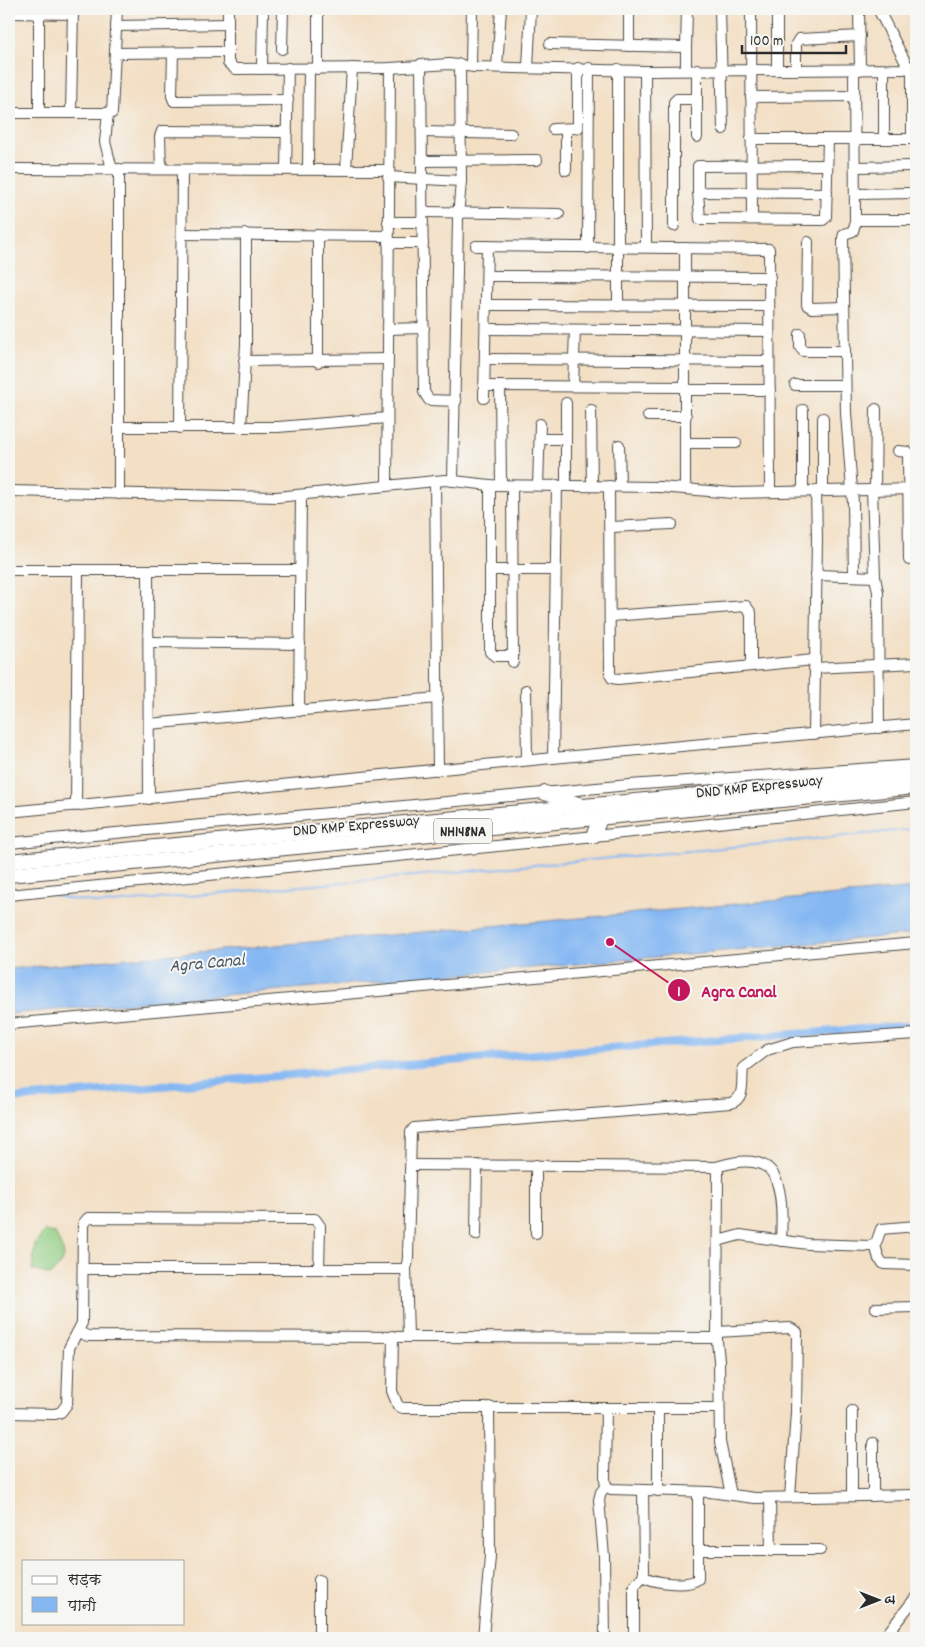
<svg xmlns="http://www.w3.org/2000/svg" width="925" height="1647" font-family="Dekko,'Playpen Sans Deva',sans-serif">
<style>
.green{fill:#90cd82;stroke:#5e7c56}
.water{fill:#85b8f3;stroke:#58728f}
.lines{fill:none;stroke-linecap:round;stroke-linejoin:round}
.stream{stroke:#85b8f3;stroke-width:2}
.canal{stroke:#85b8f3;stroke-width:8}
.minor-casing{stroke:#494642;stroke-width:12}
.highway-casing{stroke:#494642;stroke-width:16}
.minor{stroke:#fff;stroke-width:10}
.highway{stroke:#fff;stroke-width:14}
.labels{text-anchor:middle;stroke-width:4;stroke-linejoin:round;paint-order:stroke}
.shield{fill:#f6f6f2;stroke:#686867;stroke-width:1}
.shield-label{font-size:15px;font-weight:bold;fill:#2b2b2b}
.street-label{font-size:16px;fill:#2b2b2b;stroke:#f6f6f2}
.water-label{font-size:18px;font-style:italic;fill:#465567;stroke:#f6f6f2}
.leader{fill:none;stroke:#c2185b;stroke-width:2}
.callout-dot{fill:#c2185b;stroke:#f6f6f2;stroke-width:2}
.mark-label{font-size:15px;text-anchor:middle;font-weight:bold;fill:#fff}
.callout-label{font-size:18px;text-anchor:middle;font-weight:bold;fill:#c2185b;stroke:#f6f6f2;stroke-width:4;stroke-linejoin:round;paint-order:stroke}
</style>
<rect width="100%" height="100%" fill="#f6f6f2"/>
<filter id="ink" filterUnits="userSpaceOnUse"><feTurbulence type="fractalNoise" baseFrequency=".02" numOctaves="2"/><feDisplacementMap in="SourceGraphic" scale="10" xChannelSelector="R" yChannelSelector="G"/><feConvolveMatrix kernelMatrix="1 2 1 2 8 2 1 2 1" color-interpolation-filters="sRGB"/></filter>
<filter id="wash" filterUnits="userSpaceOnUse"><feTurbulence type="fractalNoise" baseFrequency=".0096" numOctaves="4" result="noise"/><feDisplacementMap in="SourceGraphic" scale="20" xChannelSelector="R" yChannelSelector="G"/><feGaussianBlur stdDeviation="1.12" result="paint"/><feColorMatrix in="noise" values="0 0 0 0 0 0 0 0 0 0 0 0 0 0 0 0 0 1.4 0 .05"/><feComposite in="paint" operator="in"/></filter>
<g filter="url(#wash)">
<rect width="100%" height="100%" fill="#f3dfc4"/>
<path class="green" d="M44,1231L55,1233C66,1257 69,1255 51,1275L32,1270L35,1245Z"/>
<path class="water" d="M916,888V934L9,1014V969Z"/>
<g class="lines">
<path class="stream" d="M53,894C68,902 83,898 100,904L701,850L916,829"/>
<path class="canal" d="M9,1099L557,1052L916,1025"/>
</g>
</g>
<g filter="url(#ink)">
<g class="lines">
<g class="minor-casing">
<g id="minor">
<path d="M228,9V63L235,69L390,68L449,64L475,67L645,71L904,69L916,66"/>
<path d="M720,9L723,129"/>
<path d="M751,9L752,219"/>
<path d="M859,9L860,70"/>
<path d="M878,9L909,69"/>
<path d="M9,13L73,14"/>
<path d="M39,13V113"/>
<path d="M116,26L228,24"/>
<path d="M550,44L684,47L686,49V70"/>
<path d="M629,46V9"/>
<path d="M686,48L687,9"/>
<path d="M282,49L283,9"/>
<path d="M115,53L228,52"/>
<path d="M173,53L172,96L174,101L288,100"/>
<path d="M421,64L424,392L429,400L456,401"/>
<path d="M471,66L472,9"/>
<path d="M497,67L501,9"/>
<path d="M528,67L531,9"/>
<path d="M262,68L263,9"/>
<path d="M318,69V9"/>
<path d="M618,69V306"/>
<path d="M777,69V9"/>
<path d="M796,69V44L799,39L860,36"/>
<path d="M884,70V139"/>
<path d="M645,71L646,246"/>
<path d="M751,97L854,96"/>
<path d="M9,113H112L117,9"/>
<path d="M71,113L73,9"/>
<path d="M108,113L105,142L112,169"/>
<path d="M553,129L578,128V68"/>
<path d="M422,132L511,134"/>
<path d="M697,137V69"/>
<path d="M751,139H916"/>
<path d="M912,139V68"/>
<path d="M422,161L537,160"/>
<path d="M856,167L913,166"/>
<path d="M9,169L389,170"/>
<path d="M119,169V494"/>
<path d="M161,169L160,137L162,131L287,132"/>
<path d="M286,169L288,68"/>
<path d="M308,169L309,69"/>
<path d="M346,170L352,68"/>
<path d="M566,170V129"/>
<path d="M388,177L461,181"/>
<path d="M698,192L700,219L823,220L826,217L828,139"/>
<path d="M827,193L698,192V166L827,165"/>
<path d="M856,194L913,193"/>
<path d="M423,212L559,214"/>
<path d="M855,220H913"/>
<path d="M388,222H423"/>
<path d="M674,226V102L677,99H697"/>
<path d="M182,234L388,236"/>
<path d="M318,235V362"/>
<path d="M808,242L807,305L812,308L844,307"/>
<path d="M388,243H423"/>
<path d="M476,246L769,249L770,491"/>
<path d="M588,248L589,68"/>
<path d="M487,276L770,277"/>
<path d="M486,305L769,306"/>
<path d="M387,329L424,328"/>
<path d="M486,329L769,331"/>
<path d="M800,334V347L803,351H845"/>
<path d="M485,359L769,361"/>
<path d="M244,361L387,359"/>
<path d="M795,385H845"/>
<path d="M484,386L686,387"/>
<path d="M500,386L501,485"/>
<path d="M573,386L575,330"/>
<path d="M686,390H770"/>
<path d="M484,398L487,246"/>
<path d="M591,410L592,486"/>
<path d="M803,410V490"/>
<path d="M648,416H686"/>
<path d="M120,427H278L387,418"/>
<path d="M180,428L182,170"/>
<path d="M241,428L246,344V234"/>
<path d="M540,439H566"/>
<path d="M685,443H736"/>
<path d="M619,445L620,486"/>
<path d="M898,451L908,452L909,560"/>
<path d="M435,481L438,770"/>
<path d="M453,481L458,218L461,181L460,64"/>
<path d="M387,485L390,68"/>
<path d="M490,485V652L495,656H513"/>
<path d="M538,485L540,424"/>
<path d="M566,485V403"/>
<path d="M512,486L513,662"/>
<path d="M609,486L610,674L612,678L618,679L814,660"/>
<path d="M685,489V248"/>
<path d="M872,489L875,577L878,592L879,728"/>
<path d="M875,489L876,409"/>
<path d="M823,490V418"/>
<path d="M9,491L277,497L445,480L490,485L660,487L733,493L916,489"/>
<path d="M611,527L672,524"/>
<path d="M9,570H299"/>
<path d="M490,570H555"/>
<path d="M148,571L149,799"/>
<path d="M816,575L875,577"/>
<path d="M854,576L853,503L846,413L843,238L844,234L853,231L855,224L854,70"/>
<path d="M611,616L746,606L751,613V666"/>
<path d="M150,642L300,644"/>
<path d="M814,668L916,663"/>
<path d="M526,690L527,760"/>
<path d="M299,711L301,495"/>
<path d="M149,724L438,698"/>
<path d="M814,734L817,538L816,490"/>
<path d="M553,758L557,485"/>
<path d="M76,806L78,570"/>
<path d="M9,812L553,758L916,724"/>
<path d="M9,843L629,785L916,765"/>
<path d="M9,895L547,841L916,802"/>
<path d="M9,1024L916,943"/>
<path d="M411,1165L716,1167L718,1173L717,1341L719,1360L720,1442L731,1495"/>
<path d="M536,1165V1233"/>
<path d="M716,1167C731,1163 748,1158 763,1165C785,1174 782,1222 781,1241"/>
<path d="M476,1235L477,1165"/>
<path d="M718,1241L740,1235L808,1244L871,1246L876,1243L881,1229L916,1226"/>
<path d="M875,1245L879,1259L884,1264L916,1265"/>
<path d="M406,1267L408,1336"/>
<path d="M83,1269H404L407,1265L408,1257L411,1132L414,1128L731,1103C746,1098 741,1081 743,1068L767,1050L793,1042L916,1034"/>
<path d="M876,1308L916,1307"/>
<path d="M78,1332L88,1336L717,1338"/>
<path d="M717,1332L790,1328L797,1332L796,1413L790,1497"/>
<path d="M393,1336L392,1391L398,1406L403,1408H719"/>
<path d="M606,1408L605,1480L606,1486L611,1489L710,1492L755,1498L916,1495"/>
<path d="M658,1409V1491"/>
<path d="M852,1411V1496"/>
<path d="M9,1413L55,1414L61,1412L67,1404L69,1348L82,1323L83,1224L88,1218L315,1219L320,1226L319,1269"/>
<path d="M873,1443V1496"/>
<path d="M770,1498L771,1551"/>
<path d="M699,1550H820"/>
<path d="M643,1576C653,1583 688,1587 698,1579V1492"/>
<path d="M319,1638V1580"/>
<path d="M483,1638L490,1556L489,1407"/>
<path d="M605,1638L604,1556L599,1500L601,1492L606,1486"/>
<path d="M634,1638V1586L643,1576L644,1571L643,1490"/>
<path d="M884,1638L916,1597"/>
</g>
</g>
<g class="highway-casing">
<g id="highway">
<path d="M545,793L578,804"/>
<path d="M593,836L600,819"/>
<path d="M9,861L916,774"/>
<path d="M9,875L916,787"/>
</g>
</g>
<use href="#minor" class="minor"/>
<use href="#highway" class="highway"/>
</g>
</g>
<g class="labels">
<rect class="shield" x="434" y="818.5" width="58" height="25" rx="4"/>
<g class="shield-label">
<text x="463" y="836">NH148NA</text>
</g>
<g class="street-label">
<text transform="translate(759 785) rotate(-6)" y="6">DND KMP Expressway</text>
<text transform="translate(356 824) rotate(-5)" y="6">DND KMP Expressway</text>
</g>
<g class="water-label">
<text transform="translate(207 962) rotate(-5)" y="6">Agra Canal</text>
</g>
</g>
<path class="leader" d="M610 942L679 990"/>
<g class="callout-dot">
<circle cx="610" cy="942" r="5"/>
<circle cx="679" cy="990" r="12"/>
</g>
<g class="mark-label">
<text x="679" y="996">1</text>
</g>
<g class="callout-label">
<text x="739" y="997">Agra Canal</text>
</g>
<rect width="925" height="1647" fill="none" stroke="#f6f6f2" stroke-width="30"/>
<rect x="22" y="1560" width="162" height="65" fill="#f6f6f2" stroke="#a5a5a2"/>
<rect x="32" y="1576" width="25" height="8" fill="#ffffff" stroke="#a5a5a2"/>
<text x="68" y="1584" font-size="15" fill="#2b2b2b">सड़क</text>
<rect x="32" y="1597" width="25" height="15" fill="#85b8f3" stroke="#a5a5a2"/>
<text x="68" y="1610" font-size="15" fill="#2b2b2b">पानी</text>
<g transform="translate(878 1600) rotate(90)" stroke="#f6f6f2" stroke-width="4" paint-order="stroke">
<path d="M0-4L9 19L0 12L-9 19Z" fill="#2b2b2b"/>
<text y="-8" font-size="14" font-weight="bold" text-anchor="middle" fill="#2b2b2b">उ</text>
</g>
<path d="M742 45v8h104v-8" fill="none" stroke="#2b2b2b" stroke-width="2.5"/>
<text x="750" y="45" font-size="15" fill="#2b2b2b" stroke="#f6f6f2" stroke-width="4" paint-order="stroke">100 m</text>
</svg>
